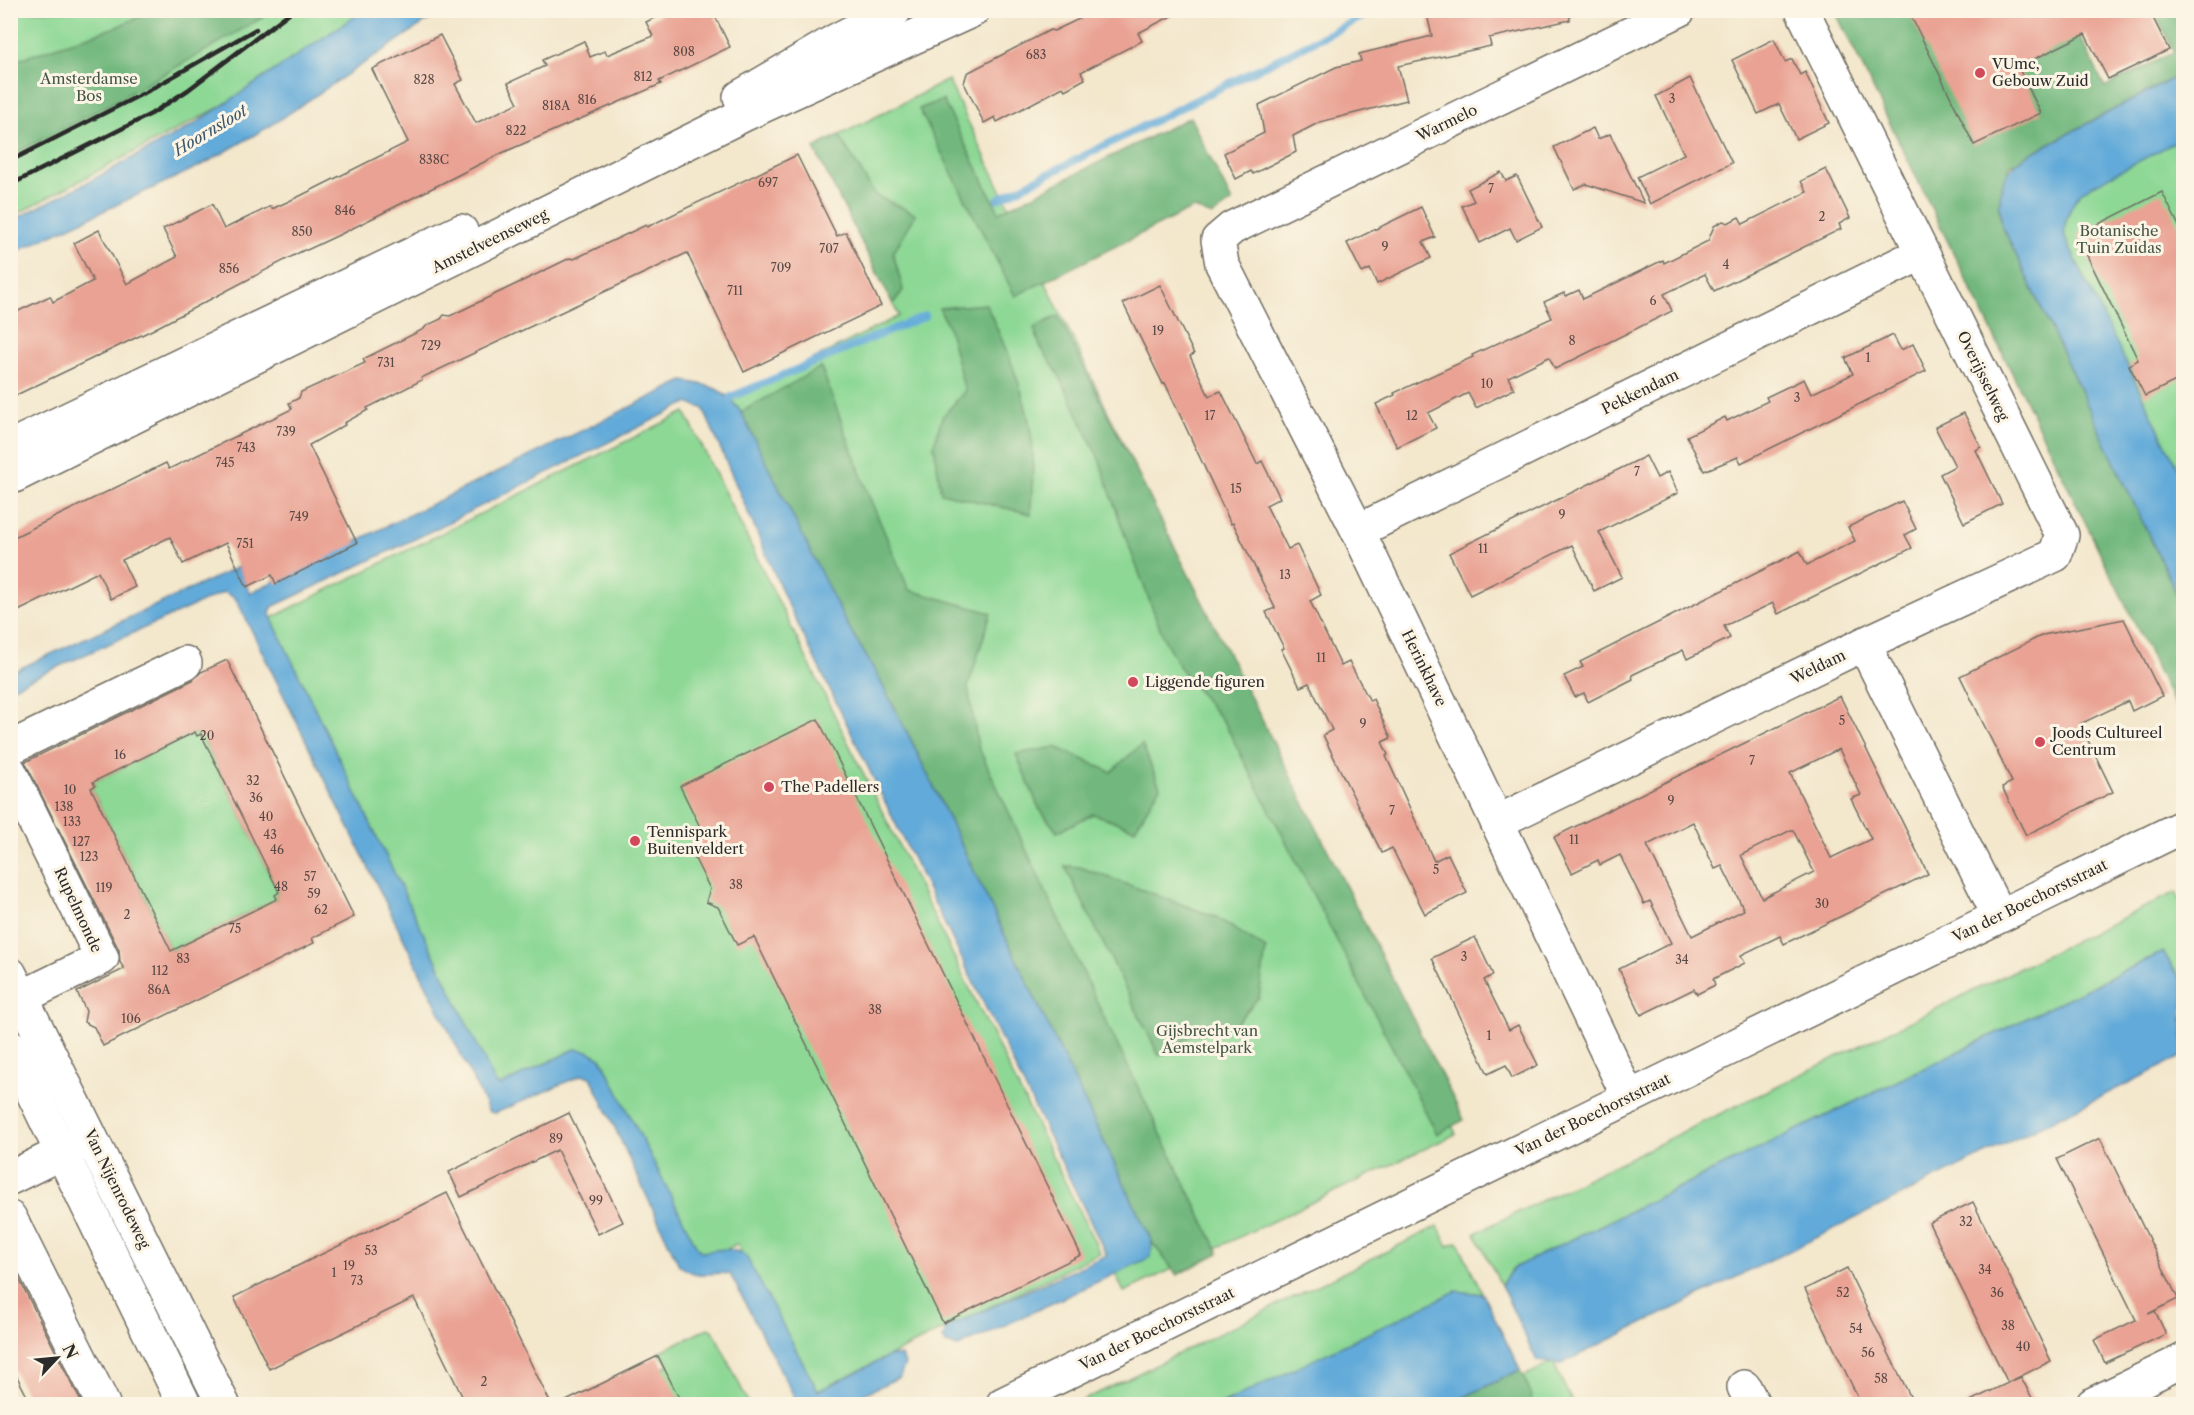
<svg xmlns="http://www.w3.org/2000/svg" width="2194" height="1415" font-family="'Libre Caslon Text',serif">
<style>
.green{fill:#8dd895;stroke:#5c8260;stroke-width:1.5}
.forest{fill:#72b87e;stroke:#4e7254;stroke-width:1.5}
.water{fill:#62aad9;stroke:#466a82;stroke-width:1.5}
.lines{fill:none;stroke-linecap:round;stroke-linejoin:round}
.stream{stroke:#62aad9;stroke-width:8}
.building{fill:#e9a293;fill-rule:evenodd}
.minor-casing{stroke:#716d63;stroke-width:36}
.major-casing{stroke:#716d63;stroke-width:36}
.minor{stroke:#fff;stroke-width:33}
.major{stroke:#fff;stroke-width:33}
.rail{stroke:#2b2b2b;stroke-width:4.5}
.poi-dot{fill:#d1495b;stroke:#fcf5e5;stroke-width:2}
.labels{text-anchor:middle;stroke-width:6;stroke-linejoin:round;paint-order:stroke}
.number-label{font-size:12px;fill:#5a4945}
.poi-label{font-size:15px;fill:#2b2b2b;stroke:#fcf5e5;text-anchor:start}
.park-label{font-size:15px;fill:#445646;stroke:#fcf5e5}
.street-label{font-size:15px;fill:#2b2b2b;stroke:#fcf5e5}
.water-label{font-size:16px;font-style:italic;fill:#3e5768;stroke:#fcf5e5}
</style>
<rect width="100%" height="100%" fill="#fcf5e5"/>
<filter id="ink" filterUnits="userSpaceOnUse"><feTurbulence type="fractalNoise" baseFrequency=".0167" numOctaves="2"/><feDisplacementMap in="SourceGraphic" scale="12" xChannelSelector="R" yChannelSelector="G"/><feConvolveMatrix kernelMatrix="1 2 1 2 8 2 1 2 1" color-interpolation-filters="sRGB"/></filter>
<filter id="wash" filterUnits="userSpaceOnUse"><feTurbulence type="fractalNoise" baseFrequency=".008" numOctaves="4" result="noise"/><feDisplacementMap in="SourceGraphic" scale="24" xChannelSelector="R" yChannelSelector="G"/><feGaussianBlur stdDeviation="1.35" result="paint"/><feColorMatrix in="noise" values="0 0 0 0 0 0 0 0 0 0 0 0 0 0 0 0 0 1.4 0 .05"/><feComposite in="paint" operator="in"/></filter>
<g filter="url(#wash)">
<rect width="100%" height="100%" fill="#f3e7cc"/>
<g class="green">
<path d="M11,11H365L256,88L11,217Z"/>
<path d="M948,80L1456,1134L1124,1292L706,413L899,316L814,148Z"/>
<path d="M2183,136V520L2033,211Z"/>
<path d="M685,412L1100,1253L818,1391L808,1388L737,1244L701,1262L603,1061L506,1108L265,621Z"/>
<path d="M195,732L197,736L201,734L279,892L275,895L277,899L171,951L91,788L95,786L93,782Z"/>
<path d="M2176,892L2183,907V982L2163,952L1513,1268L1501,1285L1475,1233Z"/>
<path d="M1438,1226L1448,1246L1458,1242L1483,1294L1471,1293L1514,1381L1553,1362L1573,1404H1076Z"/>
<path d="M708,1328L713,1330L749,1404H671L654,1372L669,1365L659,1352Z"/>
</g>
<g class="forest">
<path d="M153,11H273C188,62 101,111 11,155V62L116,27Z"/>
<path d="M1835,11H1909L2014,62L2077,30L2105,87L2174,52L2154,11H2183V73L2026,156L2010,166L1999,208L2002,225L2183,607V722Z"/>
<path d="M943,100L999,212L1190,117L1232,202L1212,216L1193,208L1015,296L919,109Z"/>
<path d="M839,135L875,195L916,214L893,253L903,290L893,304L814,148Z"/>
<path d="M986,304C1006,348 1026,392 1032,440C1035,464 1031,490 1031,514L941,493L934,445L942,417L965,391L948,326L939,308Z"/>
<path d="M1058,316L1464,1120L1437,1134L1225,724L1182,671L1164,639L1124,533L1099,459L1059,375L1040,346L1034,328Z"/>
<path d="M821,367L869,496L909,590L991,613L968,687L978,746L1110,1030L1219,1253L1177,1275L1152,1242L910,738L875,671L845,621L740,422L741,412Z"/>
<path d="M1142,744L1160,787L1135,829L1093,814L1057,832L1039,808L1016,754L1056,747L1111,772Z"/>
<path d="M1065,866L1080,867L1216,917L1266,949L1259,997L1236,1023L1190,1036L1159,1056Z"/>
<path d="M1520,1370L1532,1396L1530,1404H1450Z"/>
</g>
<g class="water">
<path d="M363,11H442L270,126L202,165L11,254V221L90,181L193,125Z"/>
<path d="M2183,73V138L2082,191C2072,202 2062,224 2065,238L2183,479V607L2002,225C1997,194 1998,175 2026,156Z"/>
<path d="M683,381C711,385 724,388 741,412L845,621L875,671L910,738L1152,1242L1151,1257L958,1347L946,1344L943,1338L947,1327L1107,1255L785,598L703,408L687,403L417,538L272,607L270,615L495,1082L499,1086L575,1049L588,1051L601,1058L698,1249L703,1252C720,1249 731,1246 746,1256L818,1391L889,1356H901L905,1364L900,1377L843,1404H798L730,1274C706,1270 702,1282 679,1265L591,1077L582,1075L496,1113L489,1112L236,599L224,592L11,688L10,673L238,567L250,593Z"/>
<path d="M2163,952L2183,982V1056L1561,1364L1537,1361L1501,1285L1513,1268Z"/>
<path d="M1456,1291L1483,1294L1520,1370L1450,1404H1222Z"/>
</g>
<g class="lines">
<g class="stream">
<path d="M998,199L1376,10"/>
<path d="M731,397L925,316"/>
</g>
</g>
<g id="blocks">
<g class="building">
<path d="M669,10H712L730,47L659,81L661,84L502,153L341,234L307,250H304L152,330L10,398V315L50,296L53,302L93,281L74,243L99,230L127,284L177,257L163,229L212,204L224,229L271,206L272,209L300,196L408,142L372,69L440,35L463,80L455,84L476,123L518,103L508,83L545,66L542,60L584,41L590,57L605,51L607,55L653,36L646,22Z"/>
<path d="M1081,10H1183L1138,33L1142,41L1081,72L1085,79L1065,90L1063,87L997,122L995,117L984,123L964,83L967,73L1050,30L1054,31L1079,19Z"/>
<path d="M1426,10H1569L1570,20L1489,38L1491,46L1398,66L1407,100L1320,122L1293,136L1296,152L1253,174L1251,171L1236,179L1224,153L1264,133L1259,105L1336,67L1361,61L1359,54L1432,36Z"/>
<path d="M1908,10H2149L2169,50L2108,79L2085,34L2018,67L2041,113L1974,145Z"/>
<path d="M1774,39L1785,62L1792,59L1800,75L1805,72L1829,123L1796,139L1779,104L1758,114L1732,60Z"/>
<path d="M1690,78L1732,163L1650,204L1637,177L1684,154L1656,96Z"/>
<path d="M1593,128L1598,139L1610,134L1644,203L1586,184L1574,189L1554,147Z"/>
<path d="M797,155L837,236L846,232L881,306L744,372L687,253L421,378L422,380L367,408L368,410L344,423L345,425L309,445L357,543L276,584L272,575L247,587L226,543L183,564L170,537L122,560L135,587L111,599L98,572L10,615V539L166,463L169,469L292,409L289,403L299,398L301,392L365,363L363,359L424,329L426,326L441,319L444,315L450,316L570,258L574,259L646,225L647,227Z"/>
<path d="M1826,169L1850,218L1839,224L1841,229L1714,291L1705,274L1664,294L1672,311L1555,369L1549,357L1508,377L1514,389L1476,408L1468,393L1428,413L1436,428L1397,447L1376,404L1395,395L1394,393L1473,357L1472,355L1552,318L1544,302L1564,293L1566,296L1579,290L1583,299L1663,260L1664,263L1708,241L1714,226L1723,221L1728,223L1739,217L1743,224L1807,192L1801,181Z"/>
<path d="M1501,172L1506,181L1517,176L1542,227L1516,240L1510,228L1480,243L1462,206L1474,201L1468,189Z"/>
<path d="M2162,192L2184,236V377L2145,396L2129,365L2138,360L2077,235Z"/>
<path d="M1421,207L1435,237L1423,242L1431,258L1377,284L1370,269L1362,273L1347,243Z"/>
<path d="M1160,285L1194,354L1190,356L1209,396L1221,391L1257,464L1262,461L1280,498L1266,505L1288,549L1297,545L1321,595L1310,601L1341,666L1349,662L1370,701L1373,699L1391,738L1382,742L1388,755L1386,756L1434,861L1448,854L1467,893L1425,914L1392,848L1382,853L1343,776L1323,735L1332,730L1309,683L1300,687L1281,649L1284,648L1266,612L1275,608L1233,523L1231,524L1165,383L1163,384L1123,303Z"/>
<path d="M1893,335L1901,350L1913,344L1926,371L1741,463L1738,457L1704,471L1687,436L1725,417L1727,421L1768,401L1766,397L1804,379L1811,394L1853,374L1845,358Z"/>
<path d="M1964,413L1981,447L1976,450L2002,504L1964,523L1940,474L1955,466L1935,427Z"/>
<path d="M1646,456L1657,478L1668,472L1678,493L1599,532L1622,577L1594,591L1572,545L1470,595L1449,553Z"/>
<path d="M1902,501L1916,529L1905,535L1912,548L1778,614L1773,603L1724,626L1730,638L1687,659L1683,650L1632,675L1633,679L1588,702L1584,693L1575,697L1564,676L1583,667L1580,662L1800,551L1807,565L1855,541L1848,527Z"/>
<path d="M2124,619L2162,696L2132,711L2128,701L2080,724L2113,792L2026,835L2002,787L2012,782L1960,676L2043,635Z"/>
<path d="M227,660L354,917L312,938L314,943L103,1046L94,1027L84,1022L86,1011L77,992L124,969L120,962L119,950L25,762L193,680L201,672ZM195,732L197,736L201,734L279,892L275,895L277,899L171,951L91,788L95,786L93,782Z"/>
<path d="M1840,696L1928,874L1784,944L1780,936L1741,955L1745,963L1713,979L1715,985L1697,994L1694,989L1641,1015L1619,969L1671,943L1650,901L1644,904L1620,855L1600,865L1598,860L1572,873L1554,837ZM1839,749L1861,795L1851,799L1871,839L1831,858L1790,773ZM1693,822L1715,869L1722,866L1744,910L1692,936L1647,845ZM1791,830H1793L1814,872L1762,898L1741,855Z"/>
<path d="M818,719L1081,1255L943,1323L754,937L737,945L718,907L706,902L710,889L690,849L699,825L680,786Z"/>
<path d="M1475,937L1493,975L1484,980L1509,1030L1518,1025L1538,1065L1512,1078L1506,1065L1488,1074L1432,958Z"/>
<path d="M569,1113L623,1222L598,1234L557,1150L461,1197L449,1172Z"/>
<path d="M2100,1138L2178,1299L2148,1314L2155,1311L2166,1334L2105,1363L2094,1340L2136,1320L2057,1159Z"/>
<path d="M447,1193L551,1404H466L414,1298L269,1369L234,1297Z"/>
<path d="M1973,1202L2051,1361L2009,1382L2021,1377L2035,1404H1964L2008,1383L1929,1223Z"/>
<path d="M10,1261L82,1404H31L10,1363Z"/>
<path d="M1847,1268L1883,1342L1914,1404H1861L1849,1379L1805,1289Z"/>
<path d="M658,1356L682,1404H560Z"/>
</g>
</g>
</g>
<g filter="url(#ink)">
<use href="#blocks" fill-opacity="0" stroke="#716d63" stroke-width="1.5"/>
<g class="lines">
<g class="minor-casing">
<g id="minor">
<path d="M1358,531L1922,253"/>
<path d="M1864,644L1999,916"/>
<path d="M10,748L185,663"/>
<path d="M10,772L102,958L10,1003"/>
<path d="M1497,822L1864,644L2055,555L2062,535L1802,10"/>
<path d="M10,974L223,1404"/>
<path d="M10,1046L184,1404"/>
<path d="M1629,1098L1358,531L1222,264L1218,240L1232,228L1679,10"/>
<path d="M10,1178L79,1144"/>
<path d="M10,1218L103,1404"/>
<path d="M1744,1387L1753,1404"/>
<path d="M1003,1404L2184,826"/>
<path d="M2093,1404L2184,1360"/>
</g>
</g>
<g class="major-casing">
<g id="major">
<path d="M740,97L835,41L895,10"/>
<path d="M10,447L461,231"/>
<path d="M10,478L745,114L973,10"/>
</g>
</g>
<use href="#minor" class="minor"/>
<use href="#major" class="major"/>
<g class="rail">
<path d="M10,161L146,92L256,29"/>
<path d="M10,185L151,114L188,90L293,10"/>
</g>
</g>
</g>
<g class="poi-dot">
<circle cx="1980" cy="73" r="6"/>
<circle cx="1133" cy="682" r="6"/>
<circle cx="2040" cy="742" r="6"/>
<circle cx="769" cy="787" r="6"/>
<circle cx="635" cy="841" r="6"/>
</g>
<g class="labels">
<g class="number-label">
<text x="684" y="56">808</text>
<text x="1036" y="59">683</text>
<text x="643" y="81">812</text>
<text x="424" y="84">828</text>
<text x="1672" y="103">3</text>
<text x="587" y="104">816</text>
<text x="556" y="110">818A</text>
<text x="516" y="135">822</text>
<text x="434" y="164">838C</text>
<text x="768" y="187">697</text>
<text x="1491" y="193">7</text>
<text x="345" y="215">846</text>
<text x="1822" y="221">2</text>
<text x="302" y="236">850</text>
<text x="1385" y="251">9</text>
<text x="829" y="253">707</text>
<text x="1726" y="269">4</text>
<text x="781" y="272">709</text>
<text x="229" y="273">856</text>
<text x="735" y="295">711</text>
<text x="1653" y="305">6</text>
<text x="1158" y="335">19</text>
<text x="1572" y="345">8</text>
<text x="431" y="350">729</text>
<text x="1868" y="362">1</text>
<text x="386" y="367">731</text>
<text x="1487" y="388">10</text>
<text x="1797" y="402">3</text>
<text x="1210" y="420">17</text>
<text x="1412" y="420">12</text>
<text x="286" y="436">739</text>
<text x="246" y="452">743</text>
<text x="225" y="467">745</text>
<text x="1637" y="476">7</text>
<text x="1236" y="493">15</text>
<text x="1562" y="519">9</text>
<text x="299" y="521">749</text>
<text x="245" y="548">751</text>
<text x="1483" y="553">11</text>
<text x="1285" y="579">13</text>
<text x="1321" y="662">11</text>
<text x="1842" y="725">5</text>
<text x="1363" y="728">9</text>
<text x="207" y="740">20</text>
<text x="120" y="759">16</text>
<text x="1752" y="765">7</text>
<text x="253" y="785">32</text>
<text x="70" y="794">10</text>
<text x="256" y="802">36</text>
<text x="1671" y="805">9</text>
<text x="64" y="811">138</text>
<text x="1392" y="815">7</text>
<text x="266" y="821">40</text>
<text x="72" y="826">133</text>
<text x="270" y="839">43</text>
<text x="1574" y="844">11</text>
<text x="81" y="846">127</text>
<text x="277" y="854">46</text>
<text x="89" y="861">123</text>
<text x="1436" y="874">5</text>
<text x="310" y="881">57</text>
<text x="736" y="889">38</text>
<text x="281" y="891">48</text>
<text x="104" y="892">119</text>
<text x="314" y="898">59</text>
<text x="1822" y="908">30</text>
<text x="321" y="914">62</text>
<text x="127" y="919">2</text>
<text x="235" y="933">75</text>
<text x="1464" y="961">3</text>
<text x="183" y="963">83</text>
<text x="1682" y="964">34</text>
<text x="160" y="975">112</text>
<text x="159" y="994">86A</text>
<text x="875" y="1014">38</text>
<text x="131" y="1023">106</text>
<text x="1489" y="1040">1</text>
<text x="556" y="1143">89</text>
<text x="596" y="1205">99</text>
<text x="1966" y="1226">32</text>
<text x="371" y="1255">53</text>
<text x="349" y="1270">19</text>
<text x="1985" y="1274">34</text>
<text x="334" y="1277">1</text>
<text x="357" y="1285">73</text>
<text x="1843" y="1297">52</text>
<text x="1997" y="1297">36</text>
<text x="2008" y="1330">38</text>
<text x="1856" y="1333">54</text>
<text x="2023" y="1351">40</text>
<text x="1868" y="1357">56</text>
<text x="1881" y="1383">58</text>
<text x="484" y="1386">2</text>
</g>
<g class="poi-label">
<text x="1992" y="69">VUmc,<tspan x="1992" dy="17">Gebouw Zuid</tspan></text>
<text x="1145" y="687">Liggende figuren</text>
<text x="2052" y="738">Joods Cultureel<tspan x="2052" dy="17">Centrum</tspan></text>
<text x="781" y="792">The Padellers</text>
<text x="647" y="837">Tennispark<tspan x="647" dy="17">Buitenveldert</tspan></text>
</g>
<g class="park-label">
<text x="89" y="84">Amsterdamse<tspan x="89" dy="17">Bos</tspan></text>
<text x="2119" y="236">Botanische<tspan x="2119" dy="17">Tuin Zuidas</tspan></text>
<text x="1207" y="1036">Gijsbrecht van<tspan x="1207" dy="17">Aemstelpark</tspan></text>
</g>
<g class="street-label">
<text transform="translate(1447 123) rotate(-26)" y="5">Warmelo</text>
<text transform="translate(490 241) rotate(-26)" y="5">Amstelveenseweg</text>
<text transform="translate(1983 376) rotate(64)" y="5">Overijsselweg</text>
<text transform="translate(1640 392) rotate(-26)" y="5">Pekkendam</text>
<text transform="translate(1818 667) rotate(-26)" y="5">Weldam</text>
<text transform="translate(1424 668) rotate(64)" y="5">Herinkhave</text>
<text transform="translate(2030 901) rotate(-26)" y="5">Van der Boechorststraat</text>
<text transform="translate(78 910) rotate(65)" y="5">Rupelmonde</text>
<text transform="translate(1593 1115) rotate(-26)" y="5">Van der Boechorststraat</text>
<text transform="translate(117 1189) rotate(64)" y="5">Van Nijenrodeweg</text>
<text transform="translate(1157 1329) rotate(-26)" y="5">Van der Boechorststraat</text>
</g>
<g class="water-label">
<text transform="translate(210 130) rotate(-31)" y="6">Hoornsloot</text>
</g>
</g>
<rect width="2194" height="1415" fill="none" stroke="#fcf5e5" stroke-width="36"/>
<g transform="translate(57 1358) rotate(64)" stroke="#fcf5e5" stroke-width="4.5" paint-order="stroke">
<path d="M0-4.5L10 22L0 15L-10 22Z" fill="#2b2b2b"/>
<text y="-9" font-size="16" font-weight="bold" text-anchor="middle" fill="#2b2b2b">N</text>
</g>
</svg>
